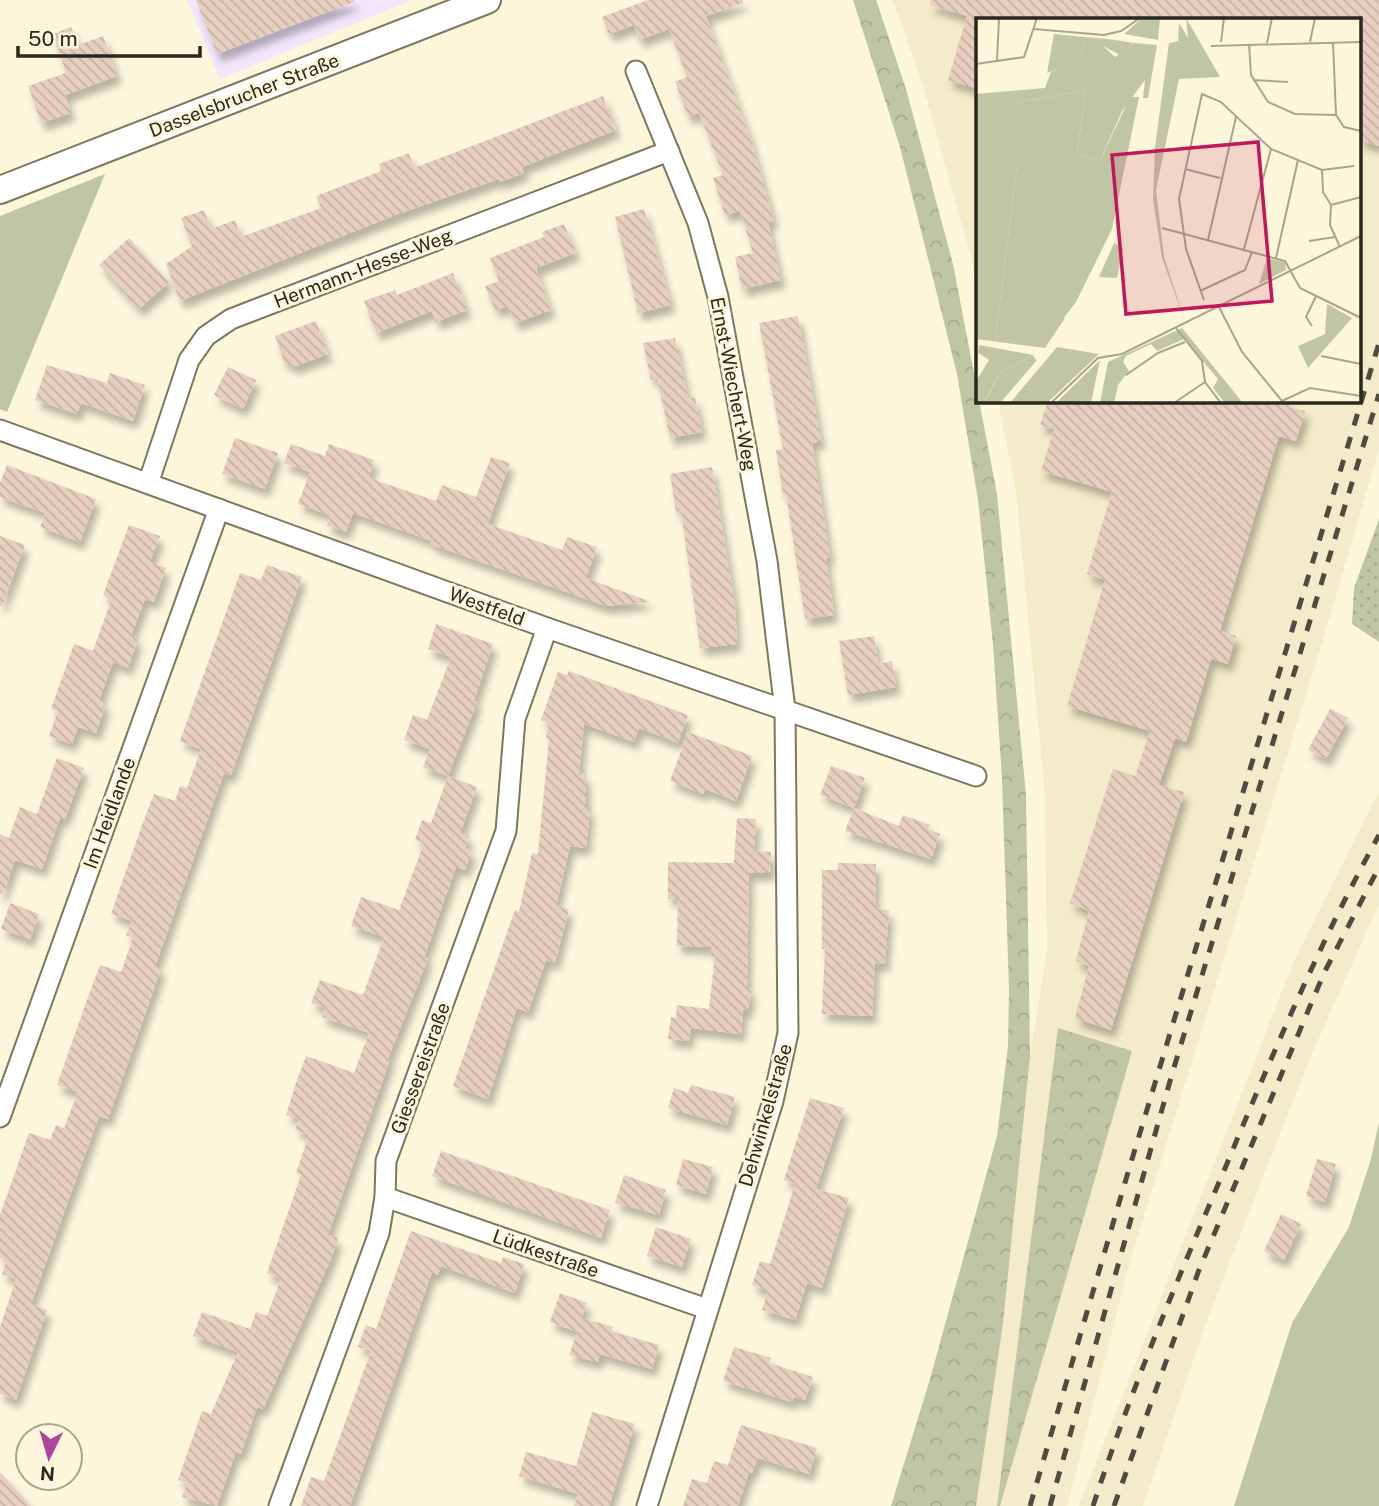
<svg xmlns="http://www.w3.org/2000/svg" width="1379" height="1506" font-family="'Public Sans',sans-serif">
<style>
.commercial{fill:#f1e6fb}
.built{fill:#f3ebc9}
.grass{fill:url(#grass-dots)}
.forest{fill:url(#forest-crowns)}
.green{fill:#c0c6a5}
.building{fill:url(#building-back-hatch);filter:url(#shadow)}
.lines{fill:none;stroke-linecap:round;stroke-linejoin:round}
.street-casing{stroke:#7d775f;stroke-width:23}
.secondary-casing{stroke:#7d775f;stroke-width:30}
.street{stroke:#fff;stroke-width:19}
.secondary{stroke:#fff;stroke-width:26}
.rail{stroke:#4f4c3f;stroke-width:5;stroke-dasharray:12 12;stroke-linecap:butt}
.labels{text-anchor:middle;stroke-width:6;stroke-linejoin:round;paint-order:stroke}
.street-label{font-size:19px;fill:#2a281e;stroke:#fcf6db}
.inset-road{fill:none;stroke:#a8a48f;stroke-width:2}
.view{fill:#c2185b;fill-opacity:0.15;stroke:#c2185b;stroke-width:3.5}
.inset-edge{fill:none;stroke:#2a281e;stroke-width:3.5}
</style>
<defs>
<pattern id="grass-dots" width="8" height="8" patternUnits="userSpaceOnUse" patternTransform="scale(1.75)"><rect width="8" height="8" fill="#c0c6a5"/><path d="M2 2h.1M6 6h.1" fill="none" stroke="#a5aa8e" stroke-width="1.8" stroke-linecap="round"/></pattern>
<pattern id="forest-crowns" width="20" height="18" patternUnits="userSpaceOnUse" patternTransform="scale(1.75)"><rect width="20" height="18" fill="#c0c6a5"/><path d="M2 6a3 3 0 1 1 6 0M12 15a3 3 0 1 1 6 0" fill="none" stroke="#a5aa8e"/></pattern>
<pattern id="building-back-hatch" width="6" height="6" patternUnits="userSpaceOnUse" patternTransform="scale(1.75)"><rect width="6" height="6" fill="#e7cebe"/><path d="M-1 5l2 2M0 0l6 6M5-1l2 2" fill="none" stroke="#c6b1a3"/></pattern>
<filter id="shadow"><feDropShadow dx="4.5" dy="8" stdDeviation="3.5" flood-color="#0004"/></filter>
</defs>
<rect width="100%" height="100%" fill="#fcf6db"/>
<path class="commercial" d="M187,0H412L220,79Z"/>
<g class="built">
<path d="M893,0H1379V449L1326,630L1131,1258L1067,1506H1000L1131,1051L1022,1327L997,1506H976L1003,1324L1030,1056L1047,951L1045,795L1016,491L998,401H1360V19H978V295L972,260L922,83Z"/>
<path d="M1379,791V904L1311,1056L1210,1312L1143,1506H1079L1293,963Z"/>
</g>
<path class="grass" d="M1379,519V642L1352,624L1354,588Z"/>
<g class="forest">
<path d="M853,0H876L906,89L953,264L997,494L1026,795L1030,1056L1003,1324L976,1506H891L930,1379L997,1136L1008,1046L1009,989L1002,779L993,644L978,500L957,374L900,147Z"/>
<path d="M1058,1028L1132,1051L1000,1506H997Z"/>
</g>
<g class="green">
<path d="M105,174L7,412L0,409V216Z"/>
<path d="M1379,1122V1506H1234L1292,1323L1349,1227L1371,1159Z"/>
</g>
<g class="building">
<path d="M196,0H354V2L217,54Z"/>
<path d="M648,0H743V3L706,16L752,143L774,221L768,222L781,280L742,289L735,257L753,253L740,211L725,215L713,178L723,175L699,113L688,117L675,82L687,77L669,29L639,40L634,25L609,34L602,17Z"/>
<path d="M931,0H1379V146L1360,140V19H978V89L948,80L967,16L930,5Z"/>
<path d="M71,27L78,45L103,36L117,76L65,95L71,113L41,123L28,86L66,73L53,34Z"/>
<path d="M603,96L616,130L522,167L524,173L500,182L499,179L398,214L180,301L166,264L192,246L181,218L204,210L211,229L235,220L241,237L321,208L316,196L381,171L379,164L409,153L414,168Z"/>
<path d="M644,209L671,305L638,313L615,217Z"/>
<path d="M564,224L576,253L536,268L551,310L515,323L508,306L495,310L485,286L499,281L490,258L544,237L542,232Z"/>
<path d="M129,238L169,282L139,309L99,265Z"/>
<path d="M453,273L467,310L436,322L432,311L376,333L364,301L395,290L397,295Z"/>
<path d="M798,316L821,441L812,443L830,557L826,558L834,615L805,619L786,494L783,495L776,450L783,449L759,323Z"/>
<path d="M316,321L328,354L293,367L291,362L285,364L275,336Z"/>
<path d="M675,338L688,399L695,397L702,432L670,438L657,378L651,380L643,343Z"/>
<path d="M47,365L107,383L110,373L145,385L133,421L81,403L77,414L35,400Z"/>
<path d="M228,367L256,380L243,409L214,395Z"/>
<path d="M1048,401H1290L1289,407L1305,411L1296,441L1279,436L1220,631L1236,636L1228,664L1211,659L1186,742L1175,738L1159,785L1184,792L1111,1030L1075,1018L1089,966L1076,961L1089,911L1070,903L1113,769L1135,776L1150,731L1067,706L1105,580L1087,574L1112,492L1041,471L1054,429L1040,425Z"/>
<path d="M235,438L278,453L265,489L222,474Z"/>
<path d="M291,444L325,456L329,444L374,460L369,478L436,501L442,485L476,497L491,457L510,463L488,524L562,550L567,537L597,547L586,578L651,602L606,606L430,544L432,541L353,513L346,532L327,526L330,515L298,504L310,472L284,463Z"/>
<path d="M7,465L96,499L80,542L40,527L45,513L0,497V483Z"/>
<path d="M712,467L735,605L737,644L700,648L681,511L676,512L670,474Z"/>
<path d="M129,525L160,536L150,562L166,568L154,602L145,599L131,636L138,639L128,668L113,662L99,701L106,704L96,733L78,727L72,744L49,736L58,711L51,709L74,644L93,651L111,601L103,595Z"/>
<path d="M0,536L25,545L2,606H0Z"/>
<path d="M267,565L302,577L231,775L224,773L155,967L161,969L108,1119L99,1116L31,1304L47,1310L16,1400L0,1394V1327L16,1279L2,1274L7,1260L0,1258V1215L29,1133L50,1140L56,1125L64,1128L78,1092L57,1085L87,1000L100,965L121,972L133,938L126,935L132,921L111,914L142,825L154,794L175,801L180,786L187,788L201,749L180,741L233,593L240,573L261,580Z"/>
<path d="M436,624L493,644L474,701L477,702L448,776L423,767L430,749L404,740L413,715L427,720L451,657L428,649Z"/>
<path d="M874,636L878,664L892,661L896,687L848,695L839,641Z"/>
<path d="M569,671L688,715L678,743L639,728L634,742L584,724L579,774L586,775V809H590L586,848L570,846L556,906L569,909L555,963L546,960L528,1012L517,1008L488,1099L453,1086L515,910L519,912L532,853L538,854L549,739L546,738L549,723L541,720L558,672L567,675Z"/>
<path d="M1330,709L1348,718L1326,759L1308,750Z"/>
<path d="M688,732L752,756L736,801L705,789L703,794L670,781Z"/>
<path d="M57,758L84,768L65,819L60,818L42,869L15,860L3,894L0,893V834L9,838L20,807L37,814Z"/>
<path d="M831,766L865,778L854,808L820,795Z"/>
<path d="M448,776L477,787L460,833L469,836L465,848L472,851L465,870L456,867L424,958L428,959L388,1059L390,1060L328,1235L338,1238L331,1259L263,1409L257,1407L241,1454L236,1452L217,1506L182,1497L187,1483L178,1480L202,1411L211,1414L238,1352L193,1336L202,1312L250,1329L256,1312L267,1316L281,1279L267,1273L301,1175L296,1173L309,1135L295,1130L299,1119L286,1115L297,1080L306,1056L354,1073L369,1033L322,1017L325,1008L311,1003L320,980L363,995L384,937L351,926L361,897L399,910L424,843L415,840L422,820L431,823Z"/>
<path d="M854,808L899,826L903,815L930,825L928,829L940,834L931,859L845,831Z"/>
<path d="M737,818L756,819L754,851L771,852L770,873H749L747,989L751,990L748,1010H743L741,1034L691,1028L689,1041L668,1039L671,1017L676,1018L677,1005L709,1009L715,956H711L712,947L677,946L678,899H668V862L734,863Z"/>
<path d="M838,863L876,864L875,907L889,911L885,964L875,963L872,1016L822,1014L825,949H822V870H838Z"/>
<path d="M10,903L39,914L30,939L1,929Z"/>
<path d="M691,1085L735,1097L727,1125L668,1108L674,1088L688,1093Z"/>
<path d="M810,1098L844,1108L816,1189L849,1198L822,1288L807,1283L795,1320L762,1310L768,1290L752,1285L760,1261L770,1264L795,1184L784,1180Z"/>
<path d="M441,1151L610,1210L601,1238L432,1176Z"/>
<path d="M683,1159L713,1167L706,1194L676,1185Z"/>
<path d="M1317,1159L1336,1164L1325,1202L1306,1196Z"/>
<path d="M624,1175L666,1190L659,1215L615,1203Z"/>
<path d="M1281,1214L1301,1224L1284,1260L1264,1251Z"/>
<path d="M656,1227L691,1239L682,1267L647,1256Z"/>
<path d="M411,1231L501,1263L503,1257L524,1264L515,1293L441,1266L438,1275L432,1272L350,1506H301L311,1477L324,1481L371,1351L358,1347L366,1325L376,1329Z"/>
<path d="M560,1293L587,1303L577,1332L550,1322Z"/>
<path d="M582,1318L613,1327L611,1331L659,1345L652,1369L600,1354L598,1362L569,1355Z"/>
<path d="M734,1347L771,1358L769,1363L813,1377L805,1400L794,1397L792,1402L723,1381Z"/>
<path d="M592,1412L635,1424L609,1506H574L578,1494L519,1476L526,1452L576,1466Z"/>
<path d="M741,1425L817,1448L809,1474L758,1458L752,1473L749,1472L738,1506H683L692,1479L707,1483L714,1461L728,1465Z"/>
<path d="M0,1472L31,1506H0Z"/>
</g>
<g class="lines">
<g class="street-casing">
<g id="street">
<path d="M636,71L698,223L718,297L767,561L785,710L788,1033L773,1101L647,1506"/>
<path d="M0,430L547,628L976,776"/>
<path d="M149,481L189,360L206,336L231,319L669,151"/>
<path d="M0,1117L219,509"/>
<path d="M385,1197L707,1309"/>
<path d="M279,1506L379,1233L385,1197L386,1161L506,831L515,719L547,628"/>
</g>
</g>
<g class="secondary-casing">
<path id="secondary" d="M0,190L487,0"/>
</g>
<use href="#street" class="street"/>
<use href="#secondary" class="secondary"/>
<g class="rail">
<path d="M1030,1506L1129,1169L1379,343"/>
<path d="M1050,1506L1172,1074L1379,394"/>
<path d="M1093,1506C1131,1390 1178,1278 1226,1166C1273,1053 1320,942 1379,835"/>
<path d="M1114,1506L1199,1270L1324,973L1379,867"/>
</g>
</g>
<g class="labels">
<g class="street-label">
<text transform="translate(244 95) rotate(-21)" y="7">Dasselsbrucher Straße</text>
<text transform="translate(363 268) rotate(-21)" y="7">Hermann-Hesse-Weg</text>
<text transform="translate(734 384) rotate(79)" y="7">Ernst-Wiechert-Weg</text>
<text transform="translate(487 606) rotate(20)" y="7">Westfeld</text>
<text transform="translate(109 813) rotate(-70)" y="7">Im Heidlande</text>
<text transform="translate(420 1068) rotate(-70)" y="7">Giessereistraße</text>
<text transform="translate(765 1115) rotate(-74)" y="7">Dehwinkelstraße</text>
<text transform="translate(546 1253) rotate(19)" y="7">Lüdkestraße</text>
</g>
</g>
<g transform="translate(976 18)">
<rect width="385" height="385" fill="#fcf6db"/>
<path d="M166,0H184L182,22L148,16ZM108,19L132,21L158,25L144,37L127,28L104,41ZM0,140L39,145L23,288L0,310ZM138,225L147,230L141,260L123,259ZM57,337L60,343L24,385H0V379L9,383L24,355Z" fill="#c0c6a5"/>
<path d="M210,0L244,59L203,61L180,172L188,239L209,303L186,240L177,181L179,129L193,25L202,23L203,5L212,20ZM159,25L181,27L172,80H167L169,62L146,93L124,143L101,135L110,72L39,85H0V76L69,70L75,54L127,28L139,39ZM0,140L41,148L19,323L89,300L69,330L0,321V282L8,272L18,271L31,180L12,151L0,147ZM351,286L376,300L332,350L322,328L349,316ZM206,310L267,385H249L237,370L242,361L208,321L181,333L175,326L150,338L147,344L153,353L142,367L138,385H124L132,344ZM81,329L123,336L71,385H34ZM59,340L60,343L30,378L26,364ZM124,342L115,385H80Z" fill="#c0c6a5"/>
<path d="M78,16L108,19L104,42L71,55ZM110,72L101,135L124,143L154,79H163L136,211L100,284L66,328L19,323L41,148L0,140V85H39ZM291,240L309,244L310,252L283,266ZM3,327L57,337L24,355L8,384L0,379V363L13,342L2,335Z" fill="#c0c6a5"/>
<path class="inset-road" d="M58,11L128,17L145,13L164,0M245,24L248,0M334,24L339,0M357,24L360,97L368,109L385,113M291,25L296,0M273,26L275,57L292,84L319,96L360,97M235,28L385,24M21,43L23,0M0,46L48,39L61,0M277,62L312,64M209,151L244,160M346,152L347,174L355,187L354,207L364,229M355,187L385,179M186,210L309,243L324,270L385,300M232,222L260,99M333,223L359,219M268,231L295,131M300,240L322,142M224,273L269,252L276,234M228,282L210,231L203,181L226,76L245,84L295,131L346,152L378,148M243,289L266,334L306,383L334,370L385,378M336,308L330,299L340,278M200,310L226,343L229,364L245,385M345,338L385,346M150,357L182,335L209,324M75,385L122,340L146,336L385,218M198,385L229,364"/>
<path class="view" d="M282,124L296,283L150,296L136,137Z"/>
<rect width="385" height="385" class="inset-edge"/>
</g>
<g transform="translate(49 1457) rotate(185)"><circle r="33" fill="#fcf6db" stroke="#a8a48f" stroke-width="2"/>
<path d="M0-5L12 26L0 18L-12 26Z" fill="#b042a0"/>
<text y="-10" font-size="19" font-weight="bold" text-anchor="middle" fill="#2a281e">N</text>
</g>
<path d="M18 46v10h182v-10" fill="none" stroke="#2a281e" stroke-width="3.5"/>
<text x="28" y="46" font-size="21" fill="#2a281e" stroke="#fcf6db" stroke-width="5" paint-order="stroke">50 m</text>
</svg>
